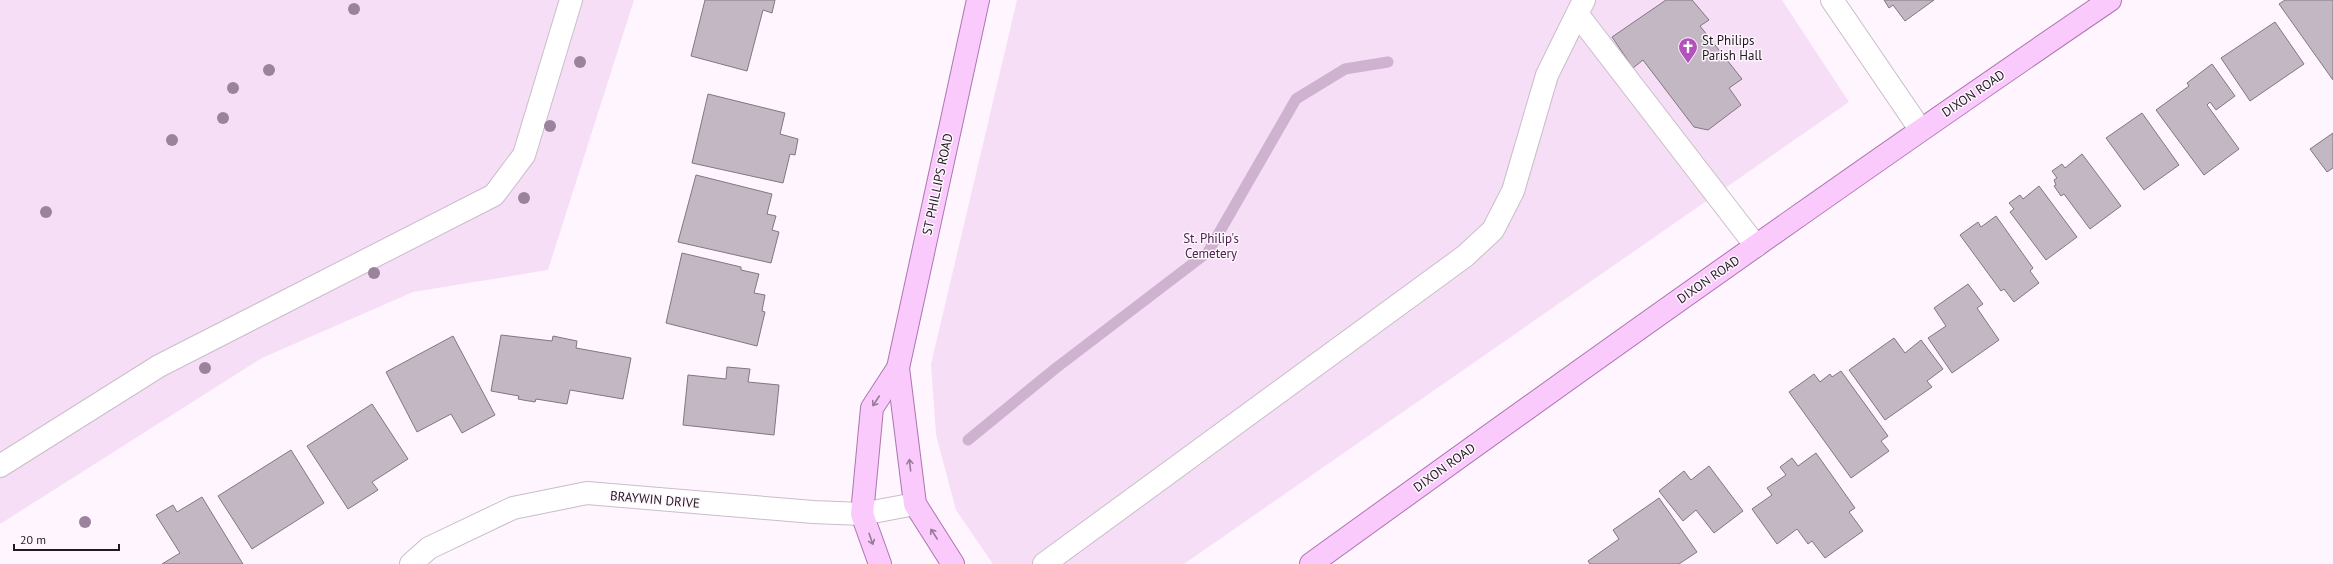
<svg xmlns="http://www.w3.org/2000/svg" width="2333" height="564" font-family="'PT Sans',sans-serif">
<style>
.green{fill:#f6dff6}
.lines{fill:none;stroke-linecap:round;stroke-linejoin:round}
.stream{stroke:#ceb2cf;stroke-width:11}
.building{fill:#c4b7c4;stroke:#827682}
.minor-casing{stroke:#cabdca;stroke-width:24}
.major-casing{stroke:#ac76af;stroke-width:24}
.minor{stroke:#fff;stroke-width:22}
.major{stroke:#fbcafd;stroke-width:22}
.tree{fill:#9c839d}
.oneway{stroke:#987b99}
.labels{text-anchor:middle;stroke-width:3;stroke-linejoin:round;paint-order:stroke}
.poi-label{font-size:13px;fill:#1f1a1f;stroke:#fef5fe;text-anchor:start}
.street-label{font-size:13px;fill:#1f1a1f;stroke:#fef5fe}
.park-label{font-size:13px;fill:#4b264d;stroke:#fef5fe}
</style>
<rect width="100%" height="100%" fill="#fef5fe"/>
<g class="green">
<path d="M0,0H634L548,270L413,292L262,358L0,524Z"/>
<path d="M1017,0H1782L1849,102L1184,564H993L956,510L936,435L931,364Z"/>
</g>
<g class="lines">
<path class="stream" d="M968,440L1056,368L1208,252L1296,99L1345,69L1388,62"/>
</g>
<g class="building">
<path d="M705,0H775L772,13L763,10L747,71L691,56Z"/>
<path d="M1666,0H1692L1709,20L1700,26L1742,79L1729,88L1741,105L1708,130L1694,127L1643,60L1633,68L1612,37Z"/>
<path d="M1884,0H1934L1905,21L1893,5L1889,8Z"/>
<path d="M2285,0H2333V80L2279,4Z"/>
<path d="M2275,22L2304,64L2250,101L2221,58Z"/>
<path d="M2212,64L2235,96L2216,110L2210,102L2207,105L2239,149L2204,175L2156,110L2189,86L2187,83Z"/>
<path d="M708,94L785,113L780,134L798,139L795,155L790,154L783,183L692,163Z"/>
<path d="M2142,113L2179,165L2144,190L2106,138Z"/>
<path d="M2333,133V168L2327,172L2310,149Z"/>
<path d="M2082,154L2121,206L2090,229L2064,194L2061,196L2054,186L2056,185L2054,180L2057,178L2052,171L2062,164L2065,168Z"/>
<path d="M696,175L772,194L767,214L776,216L772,230L779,232L771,263L678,242Z"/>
<path d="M2039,186L2077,237L2046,260L2010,212L2014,209L2009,203L2020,195L2023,199Z"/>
<path d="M1996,216L2033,268L2030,271L2039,283L2014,302L2004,289L2001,291L1960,235L1978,222L1981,227Z"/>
<path d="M682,253L741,267V270L759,274L754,293L765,295L762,311L765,312L757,346L666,323Z"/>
<path d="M1968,284L1983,304L1977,308L1999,340L1952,373L1928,338L1946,326L1934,308Z"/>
<path d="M501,335L552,341L553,336L577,341L576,348L631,358L623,399L570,390L567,404L536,399L535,402L523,400L518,399L519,396L491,391Z"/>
<path d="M453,336L495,415L462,433L451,414L417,432L386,372Z"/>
<path d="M1894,338L1905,353L1921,340L1943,369L1927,381L1932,387L1885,420L1849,370Z"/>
<path d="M727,367L750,369L748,382L779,385L774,435L683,425L688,375L726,379Z"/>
<path d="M1841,371L1888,436L1881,441L1889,451L1851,478L1789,392L1814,374L1820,382L1830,374L1832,377Z"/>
<path d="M372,404L408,459L372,482L378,490L348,509L307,446Z"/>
<path d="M291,450L324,503L252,549L218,496Z"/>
<path d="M1816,453L1855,508L1849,512L1863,531L1825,558L1812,541L1808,544L1797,529L1777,544L1752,509L1772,495L1767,488L1786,475L1780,467L1792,458L1798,466Z"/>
<path d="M1709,466L1743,511L1714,533L1696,510L1683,521L1659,491L1684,471L1691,480Z"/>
<path d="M202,497L243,564H162L180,553L156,515L173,505L177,512Z"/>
<path d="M1659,498L1697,552L1679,564H1590L1588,561L1619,539L1613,530Z"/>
</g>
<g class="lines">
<g class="minor-casing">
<g id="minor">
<path d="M1832,0L1920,129"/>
<path d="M1578,15L1756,246"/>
<path d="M0,466L159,366L494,195L524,155L571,0"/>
<path d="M411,564L429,548L513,508L587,493L813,512L862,514L915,504"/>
<path d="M1044,564L1465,256L1493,230L1513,191L1547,75L1584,0"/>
</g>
</g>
<g class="major-casing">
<g id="major">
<path d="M880,564L862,514L872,408L898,368"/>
<path d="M953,564L915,504L898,368L978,0"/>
<path d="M1311,564C1575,373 1840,184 2110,0"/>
</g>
</g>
<use href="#minor" class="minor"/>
<use href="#major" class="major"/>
</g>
<g class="tree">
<circle cx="354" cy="9" r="6"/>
<circle cx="580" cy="62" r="6"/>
<circle cx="269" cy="70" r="6"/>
<circle cx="233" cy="88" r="6"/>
<circle cx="223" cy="118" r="6"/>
<circle cx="550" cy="126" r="6"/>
<circle cx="172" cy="140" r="6"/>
<circle cx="524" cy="198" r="6"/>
<circle cx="46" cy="212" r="6"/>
<circle cx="374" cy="273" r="6"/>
<circle cx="205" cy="368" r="6"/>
<circle cx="85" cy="522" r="6"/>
</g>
<defs><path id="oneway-shaft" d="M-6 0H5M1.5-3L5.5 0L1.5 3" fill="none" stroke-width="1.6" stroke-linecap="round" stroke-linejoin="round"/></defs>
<g class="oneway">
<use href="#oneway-shaft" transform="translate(876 401) rotate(123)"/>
<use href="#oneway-shaft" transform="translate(910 465) rotate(-96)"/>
<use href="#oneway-shaft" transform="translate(934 534) rotate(-123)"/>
<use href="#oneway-shaft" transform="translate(871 539) rotate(71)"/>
</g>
<defs>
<g id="church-pin" transform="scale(1)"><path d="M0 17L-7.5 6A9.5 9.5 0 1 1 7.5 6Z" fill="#b352ba" stroke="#fef5fe"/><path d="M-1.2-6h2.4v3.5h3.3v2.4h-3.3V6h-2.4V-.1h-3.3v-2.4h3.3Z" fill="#fff"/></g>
</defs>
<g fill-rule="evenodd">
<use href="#church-pin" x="1688" y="47"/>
</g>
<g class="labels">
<g class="poi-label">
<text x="1702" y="45">St Philips<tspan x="1702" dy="15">Parish Hall</tspan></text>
</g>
<g class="street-label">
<text transform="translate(1973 93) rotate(-34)" y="5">DIXON ROAD</text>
<text transform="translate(937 184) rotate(-78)" y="5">ST PHILLIPS ROAD</text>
<text transform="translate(1708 279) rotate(-35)" y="5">DIXON ROAD</text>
<text transform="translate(1444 467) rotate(-36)" y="5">DIXON ROAD</text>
<text transform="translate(655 499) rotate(5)" y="5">BRAYWIN DRIVE</text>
</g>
<g class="park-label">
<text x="1211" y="243">St. Philip's<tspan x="1211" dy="15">Cemetery</tspan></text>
</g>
</g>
<path d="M14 544v6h105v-6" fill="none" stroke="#1f1a1f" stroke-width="2"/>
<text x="20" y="544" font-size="12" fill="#1f1a1f" stroke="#fef5fe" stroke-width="3" paint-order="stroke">20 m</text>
</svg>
